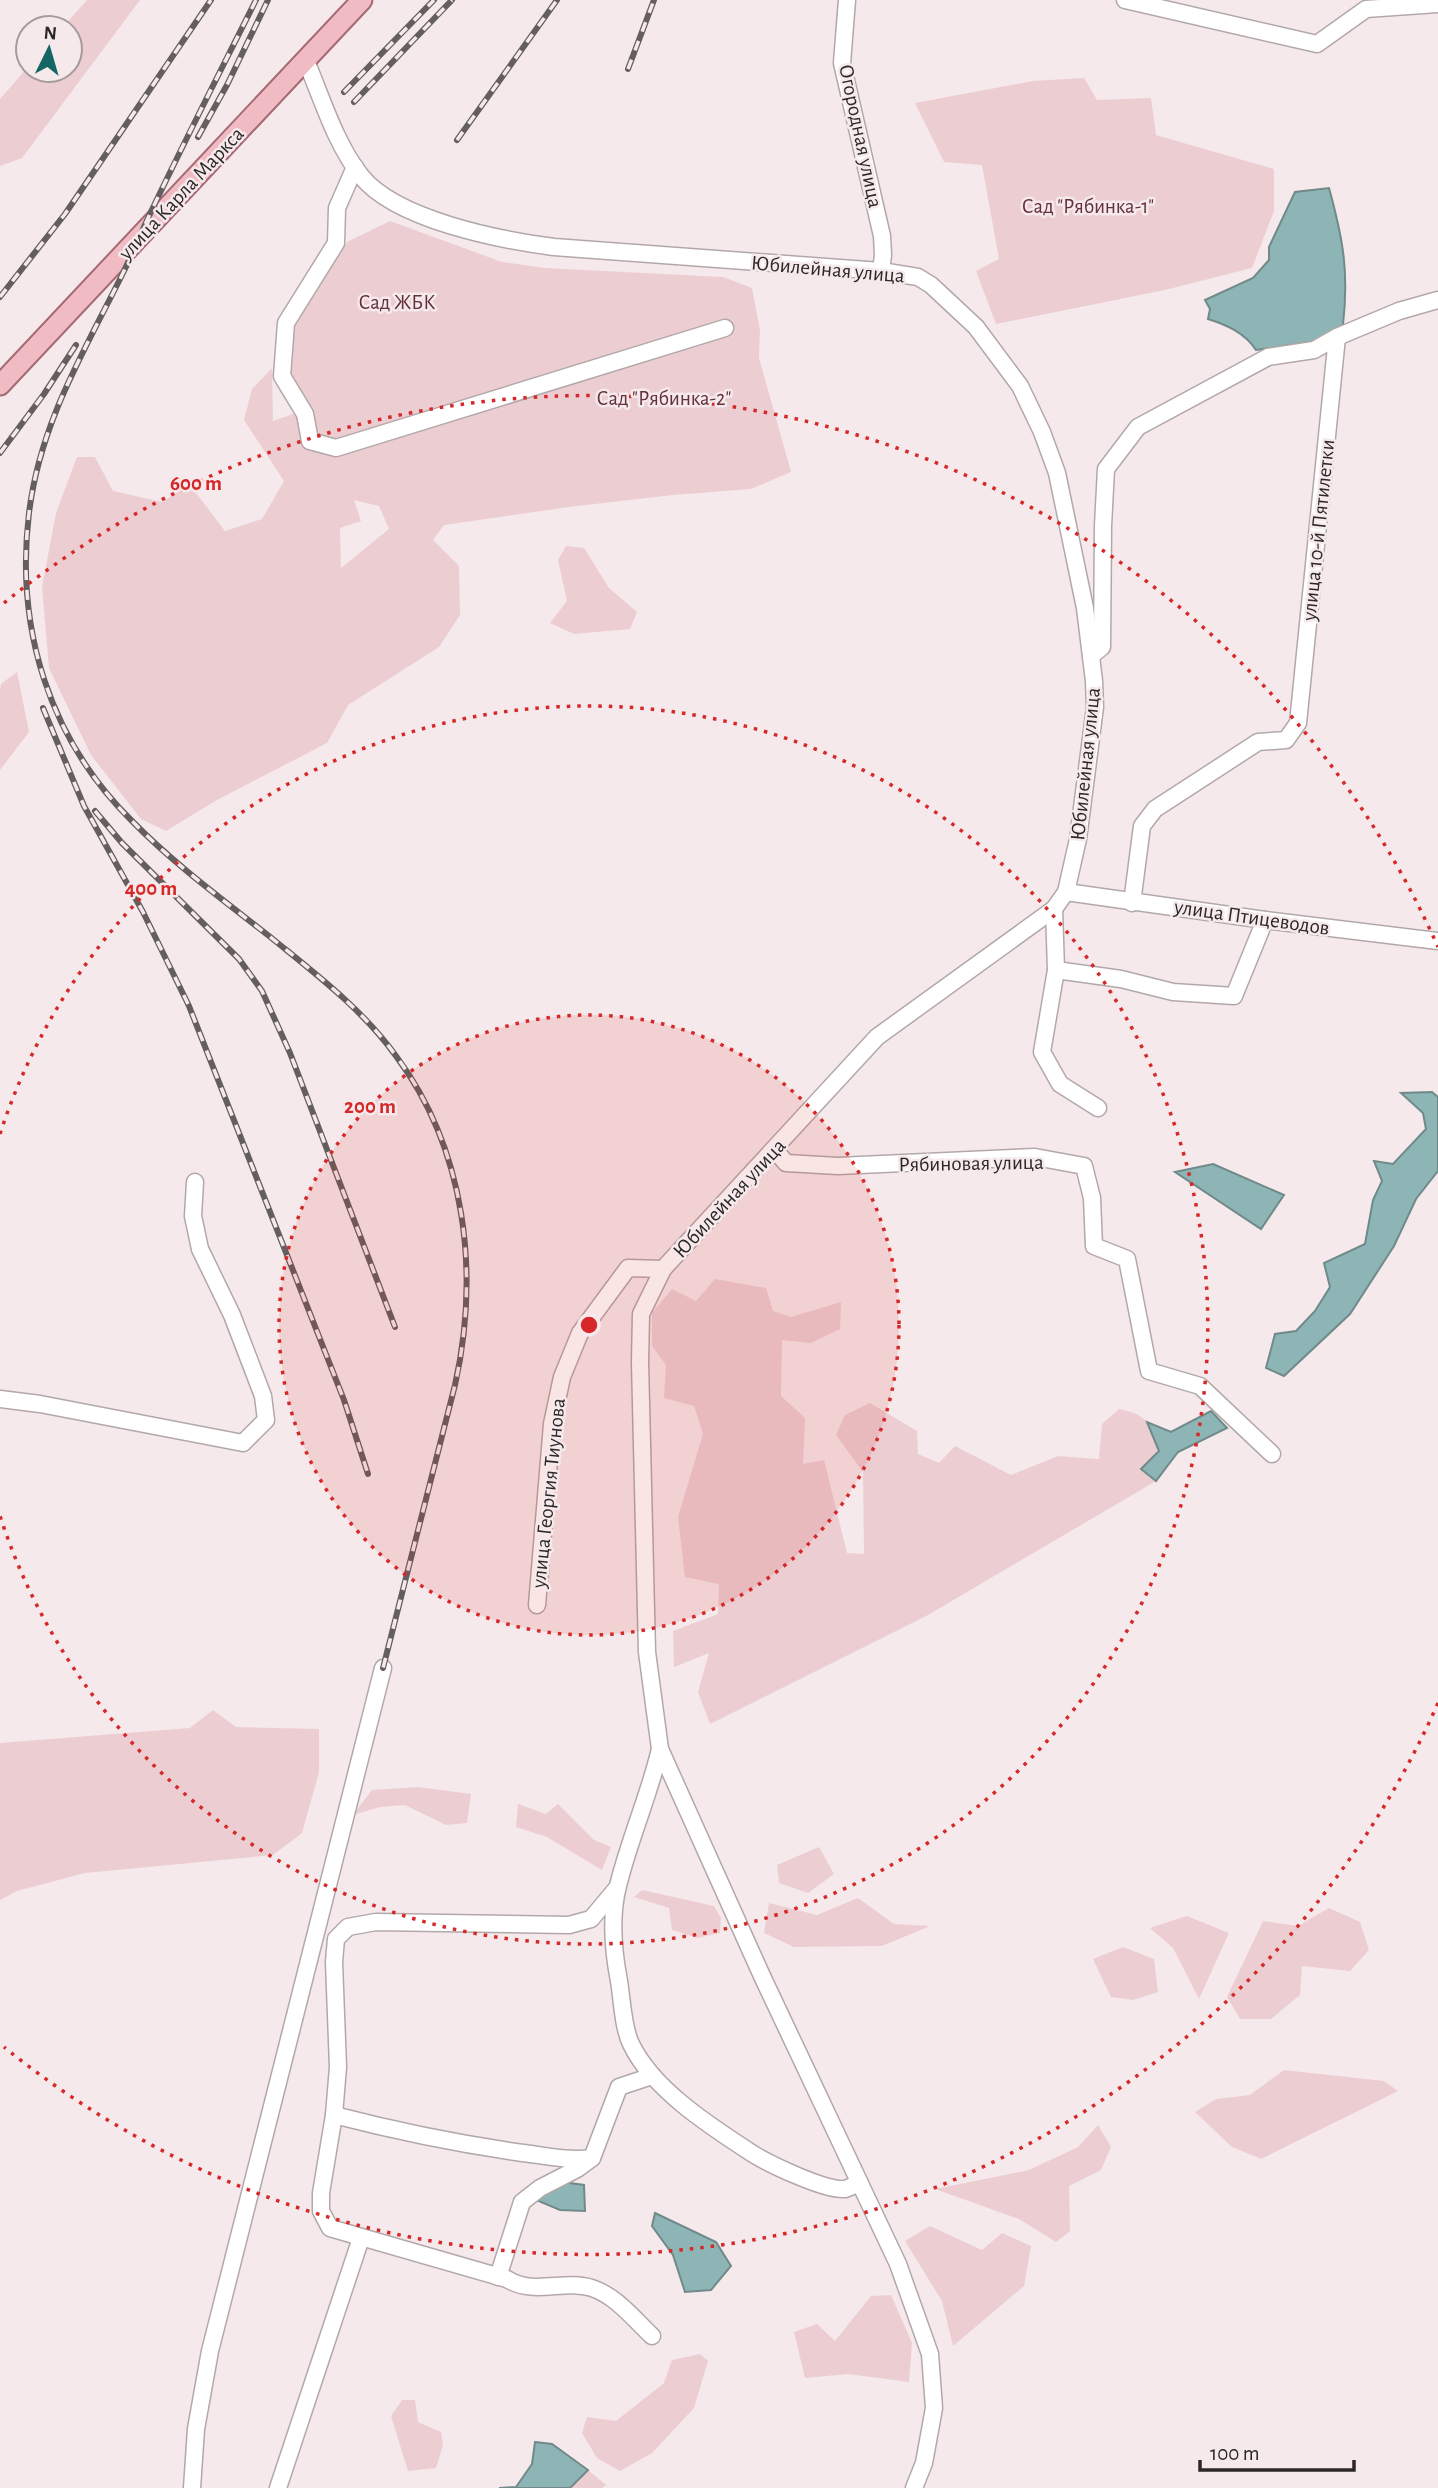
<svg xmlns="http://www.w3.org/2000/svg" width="1438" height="2488" font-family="'Alegreya Sans',sans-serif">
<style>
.green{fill:#ecced2;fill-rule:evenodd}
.water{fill:#8db5b5;stroke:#708a8a;stroke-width:2}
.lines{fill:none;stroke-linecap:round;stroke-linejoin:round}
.minor-casing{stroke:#b3a8a9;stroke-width:19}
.major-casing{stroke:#a56972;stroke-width:23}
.minor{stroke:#fff;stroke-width:16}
.major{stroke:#f1bbc3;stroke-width:19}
.rail-casing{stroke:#655e5f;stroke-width:6}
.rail{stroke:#f6e9eb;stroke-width:3.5;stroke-dasharray:10;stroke-linecap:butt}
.ring{fill:none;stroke:#d62828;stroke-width:3.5;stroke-dasharray:3.5 7}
.labels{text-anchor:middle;stroke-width:5;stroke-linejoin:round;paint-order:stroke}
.street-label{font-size:21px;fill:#2b2727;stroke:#f6e9eb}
.park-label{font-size:21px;fill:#63313a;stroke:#f6e9eb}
.centre{fill:#d62828;stroke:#f6e9eb;stroke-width:3.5}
.ring-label{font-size:21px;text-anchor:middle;font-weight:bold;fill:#d62828;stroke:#f6e9eb;stroke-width:5;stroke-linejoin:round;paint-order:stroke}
</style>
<rect width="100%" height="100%" fill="#f6e9eb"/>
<g class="green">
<path d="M87,0H140L22,158L0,166V99L28,67V70H70V28H62Z"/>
<path d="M1084,78L1097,100L1151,98L1156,135L1274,169V211L1252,268L1165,290L996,324L976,271L999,259L982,165L944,162L915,103L1033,81Z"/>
<path d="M390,221L502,262L545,268L723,277L752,288L760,330L759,358L791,472L751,489L673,495L569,507L444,525L433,540L459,566L460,615L439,647L348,705L327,743L217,800L166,831L141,819L91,755L49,668L42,587L56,513L77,457H95L113,491L162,502L190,485L225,531L262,519L284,481L244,420L252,389L272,368L273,421L308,409L287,368L290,334L347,242ZM354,500L379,506L389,529L341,568L340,528L361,521Z"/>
<path d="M566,546L584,548L609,588L637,612L630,629L574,634L550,623L567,601L558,560Z"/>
<path d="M17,672L29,732L0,770V691L1,684Z"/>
<path d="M715,1279L766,1288L773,1311L791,1317L841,1302L840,1329L811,1343L782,1340L781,1396L805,1418L803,1464L824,1460L847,1553L864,1554L863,1472L836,1435L845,1415L870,1403L917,1431L918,1454L939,1463L955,1446L1011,1475L1058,1456L1099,1459L1102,1424L1119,1409C1150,1415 1148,1424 1159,1452L1141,1469L1156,1481L928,1615L710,1724L698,1692L709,1653L674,1667L673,1631L718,1614L719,1584L685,1577L678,1517L703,1434L694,1406L664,1398L666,1365L652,1346V1313L672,1289L696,1301Z"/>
<path d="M213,1710L236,1727L319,1729V1772L302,1833L273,1855L85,1873L17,1891L0,1900V1743L190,1728Z"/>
<path d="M418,1787L471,1794L467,1823L446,1825L405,1805L380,1807L353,1815L372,1790Z"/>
<path d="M518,1804L546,1814L558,1804L594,1840L611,1847L602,1870L547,1837L516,1827Z"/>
<path d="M819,1847L834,1874L808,1893L779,1883L777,1865Z"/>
<path d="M642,1890L714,1906L721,1918L720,1933L698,1938L672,1930L669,1908L634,1897Z"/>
<path d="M858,1898L894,1924L930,1926L882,1946L794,1947L764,1933L769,1903L817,1915Z"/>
<path d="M1329,1908L1360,1922L1369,1950L1350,1971L1302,1966L1300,1995L1271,2019H1240L1227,1997L1263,1921L1298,1926Z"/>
<path d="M1187,1916L1229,1933L1199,1999L1173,1948L1150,1928Z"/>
<path d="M1123,1947L1154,1959L1158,1992L1133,2000L1111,1997L1093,1959Z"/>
<path d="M1284,2070L1384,2081L1398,2091L1261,2159L1232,2147L1195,2112L1216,2099L1250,2095Z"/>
<path d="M1098,2125L1111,2147L1101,2170L1069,2186L1070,2231L1056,2242L1019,2219L935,2189L1029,2170L1078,2147Z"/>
<path d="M930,2226L982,2250L1002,2233L1031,2246L1024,2286L953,2346L942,2301L905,2241Z"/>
<path d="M891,2295L912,2343L909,2382L848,2374L805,2378L794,2332L817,2324L835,2341L871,2296Z"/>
<path d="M700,2354L708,2361L694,2408L652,2453L620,2471L597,2458L582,2433L587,2417L616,2421L664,2383L672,2360Z"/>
<path d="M402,2400H415L418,2422L441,2432L443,2445L436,2468L408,2471L391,2416Z"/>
<path d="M588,2470L606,2485L602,2488H570Z"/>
</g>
<g class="water">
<path d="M1329,188C1343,239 1349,271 1343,325L1317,341L1256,350C1245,333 1227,325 1208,319L1210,309L1205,300L1253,278L1269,260V247L1295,192Z"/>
<path d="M1432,1092L1438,1097V1171L1416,1199L1394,1246L1350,1314L1284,1376L1266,1368L1275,1334L1296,1331L1315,1311L1330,1287L1324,1263L1365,1244L1373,1200L1382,1181L1374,1161L1393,1164L1426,1129L1423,1113L1401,1093Z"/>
<path d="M1213,1164L1284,1195L1261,1229L1175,1172Z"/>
<path d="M1211,1411L1227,1428L1178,1452L1156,1481L1141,1469L1159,1451L1147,1422L1171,1432Z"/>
<path d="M555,2181L584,2185L585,2211L560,2210L536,2200Z"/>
<path d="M655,2213L716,2242L731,2266L711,2290L685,2292L673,2255L652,2226Z"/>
<path d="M535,2442L552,2444L588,2470L570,2488H499L516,2487L532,2464Z"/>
</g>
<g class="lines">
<g class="minor-casing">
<g id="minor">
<path d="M847,0L842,63L882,236L883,255L881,271"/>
<path d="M1125,0L1317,44L1366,9L1438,4"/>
<path d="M306,61C322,98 335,143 361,176C396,220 500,240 554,247L881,271L918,277L931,285L976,327L1020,386L1042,432L1057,473L1085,608L1094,681L1095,707L1078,839L1066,892L1054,909L877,1037L663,1269L641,1314L640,1362L647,1652L660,1749L762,1976L898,2264L930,2354L934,2408L924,2463L914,2488"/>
<path d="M355,167L337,208L336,243L286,323L282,376L305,414L310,441L336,448L725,328"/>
<path d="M1091,656L1102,647L1103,526L1106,469L1138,427L1268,357L1314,350L1337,337L1399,311L1438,300"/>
<path d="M1066,892L1265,920L1438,941"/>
<path d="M1132,903L1142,826L1155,809L1258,742L1286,740L1298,723L1337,337"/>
<path d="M1054,909L1056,970L1042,1052L1060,1084L1098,1108"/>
<path d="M1056,970L1121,979L1173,992L1234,996L1265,920"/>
<path d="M775,1150L786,1163L838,1166L1035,1157L1084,1166L1092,1198L1094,1246L1127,1259L1149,1371L1200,1386L1272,1454"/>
<path d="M0,1399L40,1404L243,1443L266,1420L263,1396L232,1315L200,1249L193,1216L195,1182"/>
<path d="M537,1605L552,1424L562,1377L580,1333L628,1268L663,1269"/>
<path d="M660,1749C649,1796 629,1840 618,1886C610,1917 613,1950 619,1981C622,1999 623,2028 631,2044C652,2088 707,2124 747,2150C764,2162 825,2191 845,2189C849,2188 856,2184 860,2183"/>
<path d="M617,1888L591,1919L569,1925L376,1922L348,1927L336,1939L334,1962L338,2067L334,2115L321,2193V2211L330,2228L507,2279C534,2296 564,2279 592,2288C616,2296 634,2319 652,2336"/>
<path d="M334,2115C396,2131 459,2144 523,2153C546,2156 569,2161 592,2158"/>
<path d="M498,2277L522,2202L540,2188L577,2169L592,2158L619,2087L652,2076"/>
<path d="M192,2488L196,2429L210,2351L383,1668"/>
<path d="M278,2488L361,2238"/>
</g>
</g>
<g class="major-casing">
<path id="major" d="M0,385L362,0"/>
</g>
<use href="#minor" class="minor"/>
<use href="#major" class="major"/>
<g class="rail-casing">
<g id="rail">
<path d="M256,0C220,72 183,144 149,216C140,235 132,255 122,275C83,354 40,423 29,513C15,628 49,739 132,821C175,865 226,902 274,940C317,975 363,1010 396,1056C466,1150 480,1273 455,1385L383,1668"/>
<path d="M628,69L654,0"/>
<path d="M344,92L434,0"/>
<path d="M354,102L452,0"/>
<path d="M198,137L227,85L268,0"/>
<path d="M457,140L557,0"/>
<path d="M0,297L65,214L211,0"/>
<path d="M0,453L44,394L76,345"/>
<path d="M43,708L84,806L143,912L189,1006L344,1400L368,1474"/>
<path d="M95,811L122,843L239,959L262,991L290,1053L395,1327"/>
</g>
</g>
<use href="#rail" class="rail"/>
</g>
<circle cx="589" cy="1325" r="310" fill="#d62828" fill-opacity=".12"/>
<g class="ring">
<circle cx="589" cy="1325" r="310"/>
<path d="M0 1134A619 619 0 1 1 0 1516"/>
<path d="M1438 1703A929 929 0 0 1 4 2047M4 603A929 929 0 0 1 1438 947"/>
</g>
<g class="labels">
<g class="street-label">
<text transform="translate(861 136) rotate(78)" y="7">Огородная улица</text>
<text transform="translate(181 193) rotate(-47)" y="7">улица Карла Маркса</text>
<text transform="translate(828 269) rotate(5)" y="7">Юбилейная улица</text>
<text transform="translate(1318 530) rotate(-84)" y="7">улица 10-й Пятилетки</text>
<text transform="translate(1085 764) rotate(-84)" y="7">Юбилейная улица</text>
<text transform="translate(1252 917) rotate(8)" y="7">улица Птицеводов</text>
<text transform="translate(971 1163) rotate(-1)" y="7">Рябиновая улица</text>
<text transform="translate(729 1198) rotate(-47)" y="7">Юбилейная улица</text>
<text transform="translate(548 1493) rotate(-84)" y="7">улица Георгия Тиунова</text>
</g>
<g class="park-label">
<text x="1088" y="213">Сад "Рябинка-1"</text>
<text x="397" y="309">Сад ЖБК</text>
<text x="664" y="405">Сад "Рябинка-2"</text>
</g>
</g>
<circle cx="589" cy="1325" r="10" class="centre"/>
<g class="ring-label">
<text x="196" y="490">600 m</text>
<text x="151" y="895">400 m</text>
<text x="370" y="1113">200 m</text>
</g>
<g transform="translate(49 49) rotate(5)"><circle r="33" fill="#f6e9eb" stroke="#a59b9d" stroke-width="2"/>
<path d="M0-5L12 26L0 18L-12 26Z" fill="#156565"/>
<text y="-10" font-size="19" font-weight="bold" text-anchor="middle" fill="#2b2727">N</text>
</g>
<path d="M1200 2460v10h154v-10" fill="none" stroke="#2b2727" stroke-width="3.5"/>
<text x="1210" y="2460" font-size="21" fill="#2b2727" stroke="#f6e9eb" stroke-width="5" paint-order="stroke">100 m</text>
</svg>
